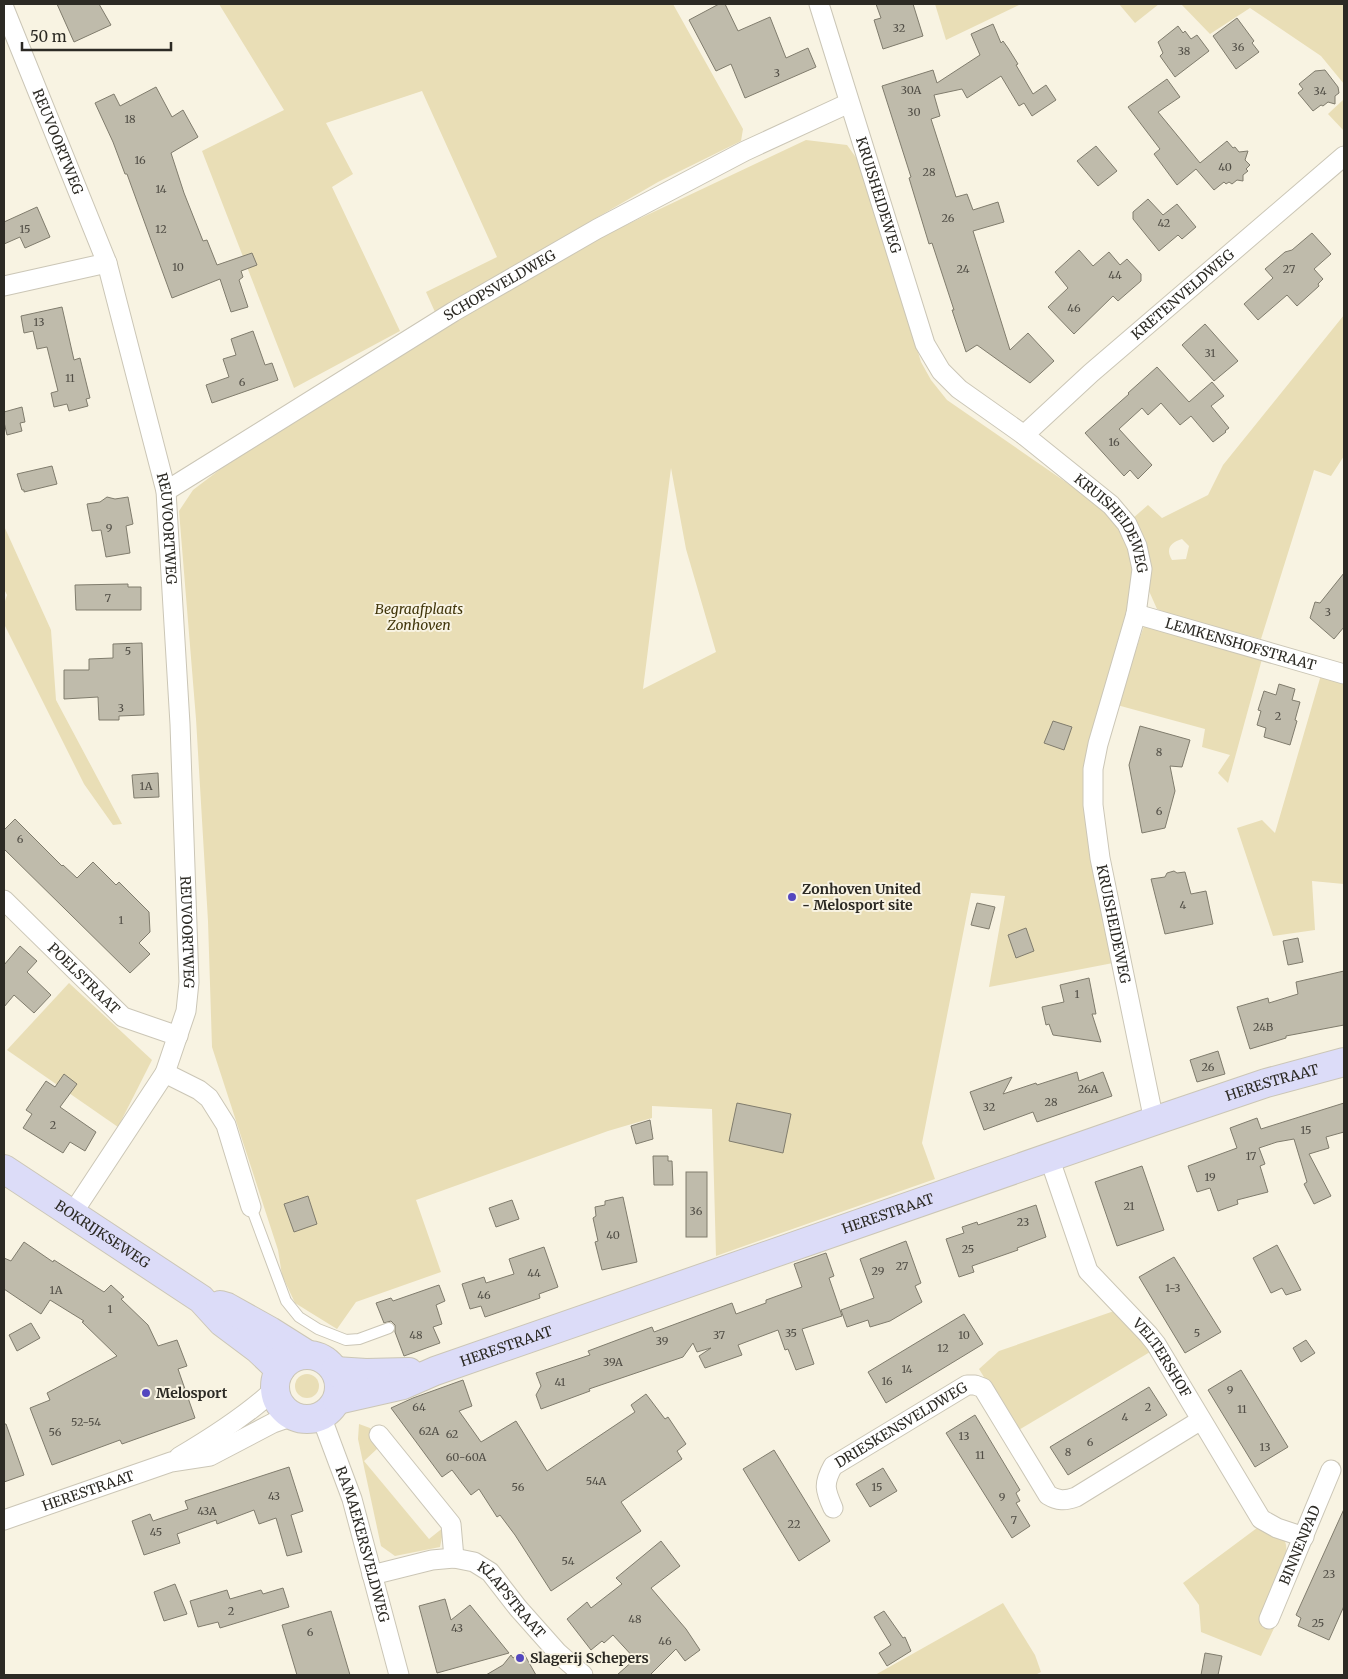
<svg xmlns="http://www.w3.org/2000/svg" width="1348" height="1679" font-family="Merriweather,serif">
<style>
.green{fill:#e9deb6;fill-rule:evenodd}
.building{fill:#bfbbab;stroke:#807c6d}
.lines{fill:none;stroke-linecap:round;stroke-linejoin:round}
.lane-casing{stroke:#cbc6b6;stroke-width:12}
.street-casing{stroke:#cbc6b6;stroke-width:21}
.secondary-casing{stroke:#cbc6b6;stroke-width:30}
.lane{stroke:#fff;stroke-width:10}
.street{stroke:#fff;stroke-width:19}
.secondary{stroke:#dcdcf8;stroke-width:28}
.poi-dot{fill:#5447bf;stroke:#f8f3e2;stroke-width:2}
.labels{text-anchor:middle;stroke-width:4;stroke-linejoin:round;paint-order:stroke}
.number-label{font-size:11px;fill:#514e46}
.street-label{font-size:14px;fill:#2c2a24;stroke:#f8f3e2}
.park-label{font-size:14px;font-style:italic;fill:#41360b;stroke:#f8f3e2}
.poi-label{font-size:14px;font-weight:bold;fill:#2c2a24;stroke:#f8f3e2;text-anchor:start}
</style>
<rect width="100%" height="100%" fill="#f8f3e2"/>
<g class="green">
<path d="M219,4H673L743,129L741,141L658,182L435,312L426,292L497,257L422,91L326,123L353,174L332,187L400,331L294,388L202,151L284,110Z"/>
<path d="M935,4H1021L946,40Z"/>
<path d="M1119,4H1159L1135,23Z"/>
<path d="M1181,4H1344V84L1321,56L1250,8L1210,34Z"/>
<path d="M1344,99V131L1328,114Z"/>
<path d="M806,140L847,145L860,163L921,362L931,380L947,400L1102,507L1115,523L1127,544L1132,560L1133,579L1128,607L1117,643L1106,694L1086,770L1113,963L989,987L1005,896L971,893L922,1143L935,1179L716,1256L712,1109L652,1106V1118L608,1131L416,1200L441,1272L356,1302L337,1329L295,1303L282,1275L278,1250L212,1047L208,921L196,719L179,511L193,490L231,461L431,336L607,234ZM671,468L686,549L716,652L643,689Z"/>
<path d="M1344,315V456L1331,476L1314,470L1261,639L1172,615L1157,609L1149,591V575L1132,519L1148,505L1162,518L1208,495L1223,465ZM1182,539L1189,546L1186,559L1172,560C1165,549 1171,542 1182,539Z"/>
<path d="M4,526L51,630L56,700L122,824L113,825L84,784L4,624V604L7,595L4,589Z"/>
<path d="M1144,626L1262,659L1228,783L1218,773L1230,755L1202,747L1205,729L1117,705Z"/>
<path d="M1321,675L1344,682V884L1312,881L1315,930L1273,936L1237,828L1262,820L1275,833Z"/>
<path d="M69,983L152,1060L118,1127L7,1050Z"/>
<path d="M1117,1310L1140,1332L1150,1352L1017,1431L979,1369L999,1351Z"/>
<circle cx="307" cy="1386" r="12"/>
<path d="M359,1424L370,1428L378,1437V1448L364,1461L429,1539L444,1527L440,1547L395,1556L381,1546L358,1439Z"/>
<path d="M1261,1525C1277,1533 1291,1536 1285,1558L1259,1618L1275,1626L1261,1656L1201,1632L1199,1605L1183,1583Z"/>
<path d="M1003,1603L1035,1655L1041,1672L1035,1675H875Z"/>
</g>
<g class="building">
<path d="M57,4H99L111,25L74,42Z"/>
<path d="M719,4H725L738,31L770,17L786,58L808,48L816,67L745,98L731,64L716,71L689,20Z"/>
<path d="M876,4H913L923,36L883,49L874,20L881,18Z"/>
<path d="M1237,18L1254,41L1252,43L1259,52L1236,69L1213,36Z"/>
<path d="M993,24L1001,43L1003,41L1008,48L1018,64L1016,65L1033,94L1046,85L1056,100L1032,116L1024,103L1019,106L1001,76L967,98L962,89L934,95L940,116L931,119L956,197L967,194L973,210L998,202L1004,222L973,231L1010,350L1028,333L1054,361L1030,383L977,345L966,352L952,310H954L932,243L929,244L909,178L911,177L882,86L933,70L937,83L980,55L971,34Z"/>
<path d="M1178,26L1183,33L1185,31L1191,39L1197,35L1209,51L1175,77L1160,56L1163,53L1158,42Z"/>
<path d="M1325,70L1338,87L1339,93L1335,96V104L1328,102L1323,106L1321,105L1313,111L1298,93L1303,89L1299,84L1315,71Z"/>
<path d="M1167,79L1180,97L1158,112L1200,163L1227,141L1233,148L1235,147L1239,152L1248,151L1245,160L1250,165L1246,169L1248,171L1243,175V181L1237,180L1232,184L1229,182L1226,184L1224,182L1214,190L1196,169L1177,185L1154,154L1160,149L1128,107Z"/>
<path d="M156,87L172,117L183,110L198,137L171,153L184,193L203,241L207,240L217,265L252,253L257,265L241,271L243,277L239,280L248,307L231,312L220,279L172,298L127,174H125L113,142L95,103L114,94L120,106Z"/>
<path d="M1096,146L1117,171L1098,186L1077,161Z"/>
<path d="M1148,199L1163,215L1177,204L1196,227L1182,239L1178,235L1159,251L1133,219V212Z"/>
<path d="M37,207L50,237L25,248L20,237L4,244V222Z"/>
<path d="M1312,233L1331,254L1314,269L1323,279L1318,284L1319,286L1297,306L1287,295L1258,320L1244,304L1273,278L1265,269L1285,252L1292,250Z"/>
<path d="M1079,250L1093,266L1109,252L1120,265L1127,259L1141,274V281L1118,301L1113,296L1074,334L1048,307L1068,288L1055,272Z"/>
<path d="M62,307L74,360L80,358L90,398L86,399L88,406L69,411L67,404L54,407L51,393L58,391L47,347L37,349L33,331L24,333L21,316Z"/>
<path d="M1205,324L1238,361L1214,381L1182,345Z"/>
<path d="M253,331L265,365L272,363L278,380L212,403L206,385L229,377L223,359L236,355L231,339Z"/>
<path d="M1157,367L1189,402L1212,382L1224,396L1211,406L1229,428L1225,431L1226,432L1213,442L1191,416L1180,425L1161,403L1148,415L1142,408L1119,429L1152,465L1138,479L1130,470L1124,476L1085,433L1129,394L1128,393Z"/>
<path d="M22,407L25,422L20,423L22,431L7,435L4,422V412Z"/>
<path d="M52,466L57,484L24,492V490H22L17,474Z"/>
<path d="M107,497L115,499L128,497L133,524L126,526L130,553L106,557L101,530L92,531L87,504L100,502Z"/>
<path d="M1344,573V627L1334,639L1310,618L1315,602L1320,603Z"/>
<path d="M128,584V587H141V610H76L75,585Z"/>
<path d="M142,643L144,715L119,716V720H99L98,697L64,699V670H89V659L113,658V644Z"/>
<path d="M1279,684L1295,689L1292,700L1300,702L1295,720L1297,721L1290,745L1264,737L1266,728L1257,725L1261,711L1258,710L1264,691L1276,695Z"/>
<path d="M1053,721L1072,727L1064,750L1044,743Z"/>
<path d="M1140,726L1190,740L1182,767L1170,766L1175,791L1165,828L1142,833L1129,765Z"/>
<path d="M158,773L159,797L134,798L132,775Z"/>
<path d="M15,819L62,866L63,865L77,878L93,862L116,885L119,882L149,912L150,932L139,943L150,954L130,973L4,849V830Z"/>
<path d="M1174,871L1177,873L1185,872L1191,894L1206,891L1213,924L1165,934L1151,879L1165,877L1167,873Z"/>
<path d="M977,903L995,907L989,929L971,925Z"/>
<path d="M1026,928L1034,951L1016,958L1008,935Z"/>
<path d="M1298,938L1303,962L1288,965L1283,941Z"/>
<path d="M20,946L37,961L27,972L51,995L34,1013L14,995L4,1007V965Z"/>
<path d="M1344,971V1025L1286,1036V1038L1250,1049L1237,1007L1268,998L1269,1003L1298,994L1296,982Z"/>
<path d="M1089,978L1096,1014H1092L1101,1042L1053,1035L1049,1024L1046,1025L1042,1007L1064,1002L1060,985Z"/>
<path d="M1218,1051L1225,1074L1197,1082L1190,1060Z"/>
<path d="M1077,1072L1079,1081L1103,1072L1112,1096L1037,1122L1033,1112L984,1130L970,1092L1012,1077L1003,1094L1036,1083L1037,1085Z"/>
<path d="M64,1074L77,1084L60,1107L96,1132L85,1151L70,1142L63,1153L23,1128L32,1114L26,1110L46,1081L55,1087Z"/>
<path d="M737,1103L791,1114L783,1153L729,1141Z"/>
<path d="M1344,1103V1132L1326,1137L1329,1148L1309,1154L1331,1196L1314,1204L1304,1184L1307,1182L1294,1139L1277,1142L1259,1148L1265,1164L1260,1166L1268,1192L1237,1200L1238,1204L1218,1211L1210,1188L1197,1192L1188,1166L1237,1148L1230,1128L1257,1118L1261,1129Z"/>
<path d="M650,1120L653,1139L636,1144L631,1126Z"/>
<path d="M653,1156H668V1161H672L673,1185H654Z"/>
<path d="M1142,1166L1164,1230L1117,1246L1095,1182Z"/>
<rect x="686" y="1172" width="21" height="65"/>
<path d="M308,1196L317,1224L294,1232L284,1204Z"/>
<path d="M623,1197L637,1262L602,1270L595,1242L598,1241L593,1218L596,1216L595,1207L605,1205V1201Z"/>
<path d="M512,1200L519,1219L496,1227L489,1208Z"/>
<path d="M1036,1205L1046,1237L1017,1248L1018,1250L972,1266L974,1272L959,1277L946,1239L964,1233L962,1227L977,1222L978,1225Z"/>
<path d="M906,1241L921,1283L915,1286L922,1302L890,1321L870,1327L868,1320L847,1327L841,1310L874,1298L860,1259Z"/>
<path d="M24,1242L53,1262L54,1260L104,1292L111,1285L124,1297L121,1299L148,1325L158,1346L177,1340L187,1366L178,1369L195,1418L122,1444L120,1440L52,1465L30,1408L50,1400L47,1393L117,1356L82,1322L84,1321L50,1300L41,1314L4,1289V1258L11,1261Z"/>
<path d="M1277,1245L1301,1290L1286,1295L1282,1288L1271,1293L1253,1258Z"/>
<path d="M544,1247L558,1287L539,1294L540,1298L485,1317L481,1306L470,1309L462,1284L484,1277L486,1283L514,1274L509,1259Z"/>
<path d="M826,1253L834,1276L829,1278L842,1316L802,1329L814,1364L796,1370L788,1349L785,1350L778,1330L738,1345L742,1355L705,1368L699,1356L711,1348L697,1352L693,1343L683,1357L589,1389L590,1391L541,1409L536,1395L541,1386L536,1373L590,1355L588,1351L652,1327L654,1332L732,1303L736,1314L766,1303V1300L802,1287L794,1264Z"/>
<path d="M1174,1257L1221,1332L1185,1353L1139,1277Z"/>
<path d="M439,1285L445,1301L436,1305L442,1324L433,1327L440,1343L404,1356L395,1332V1325L391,1321L384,1323L376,1303L391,1298L393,1301Z"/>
<path d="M964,1314L983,1344L886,1403L868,1372Z"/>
<path d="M31,1323L40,1338L17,1351L9,1335Z"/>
<path d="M1306,1340L1315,1353L1301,1362L1293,1348Z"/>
<path d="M1241,1370L1288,1447L1255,1467L1208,1390Z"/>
<path d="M463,1380L472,1406L459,1411L481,1442L516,1421L547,1471L635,1412L631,1405L646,1394L665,1419L668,1417L686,1444L677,1451L682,1459L621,1502L641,1531L551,1591L515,1535L500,1515L497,1517L479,1489L471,1495L452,1470L442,1477L391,1408L413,1398Z"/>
<path d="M1149,1387L1167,1415L1068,1475L1050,1447Z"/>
<path d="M975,1415L1020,1490L1016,1493L1020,1501L1016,1503L1030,1526L1012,1538L946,1433Z"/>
<path d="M4,1424H6L24,1475L4,1482Z"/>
<path d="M774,1450L830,1541L799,1561L743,1469Z"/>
<path d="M289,1467L303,1511L291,1515L302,1552L287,1556L276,1518L259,1524L254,1510L217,1524L216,1520L177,1534L180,1543L144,1555L132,1521L150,1514L153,1521L188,1509L185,1501Z"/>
<path d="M883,1468L897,1491L870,1507L856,1484Z"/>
<path d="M1344,1509V1606L1329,1640L1298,1626L1301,1618L1296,1615Z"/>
<path d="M661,1541L680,1566L651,1588L686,1629L700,1650L685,1661L676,1649L650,1675H617L635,1659L613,1635L604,1643L602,1641L591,1650L567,1619L587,1602L591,1608L622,1584L616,1578Z"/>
<path d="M175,1584L187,1614L164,1621L154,1592Z"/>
<path d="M283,1588L289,1607L220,1628L218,1622L198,1627L190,1601L227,1590L230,1599L261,1590L263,1594Z"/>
<path d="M445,1599L451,1620L470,1605L509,1653L437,1673L419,1606Z"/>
<path d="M331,1611L350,1675H297L282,1625Z"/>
<path d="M884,1611L903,1638L905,1637L911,1651L887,1666L879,1653L891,1645L874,1617Z"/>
<path d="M523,1652L536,1675H486L503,1665L511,1655L513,1658Z"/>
<path d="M1205,1653L1222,1656L1218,1675H1201Z"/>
</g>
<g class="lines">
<g class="lane-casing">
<path id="lane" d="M251,1207L286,1301L299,1317L318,1329L346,1340L359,1339L389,1328"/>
</g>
<g class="street-casing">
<g id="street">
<path id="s1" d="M819,4L925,344L941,371L959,389L1024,435L1111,505L1127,524L1137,546L1142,569L1136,614L1098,744L1093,769V805L1100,858L1154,1121"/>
<path id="s2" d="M4,8L107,263L166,491L180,724L189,982L186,1011L165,1073L72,1214"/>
<path d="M4,286L107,263"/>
<path id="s3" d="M1024,435L1091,373L1344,156"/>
<path id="s4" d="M166,491L453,312L597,229L745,151L849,103"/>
<path id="s5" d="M1136,614L1344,674"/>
<path id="s6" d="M4,900L123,1017L178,1036"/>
<path d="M165,1073L199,1090L209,1098L226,1125L251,1207"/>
<path id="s7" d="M1049,1157L1088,1271L1148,1334L1156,1344L1261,1519L1277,1528L1304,1537"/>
<path id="s8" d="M321,1416L352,1499L399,1675"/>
<path d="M379,1435L451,1524L454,1558"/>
<path d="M179,1457C213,1437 246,1416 275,1389"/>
<path id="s9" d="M833,1508C825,1490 823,1484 833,1466L967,1385H975L983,1388L1048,1495C1058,1501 1065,1501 1076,1497L1201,1420"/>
<path id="s10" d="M4,1520L171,1462L210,1456L273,1423L293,1416"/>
<path id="s11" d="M372,1575L432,1560L454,1558L474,1562L490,1572L518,1608L558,1653L583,1675"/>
<path id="s12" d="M1269,1619L1331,1470"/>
</g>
</g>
<g class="secondary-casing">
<g id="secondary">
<path id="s13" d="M4,1169L201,1299L222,1322L258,1349L280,1370"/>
<path d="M220,1305L227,1307L270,1331L308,1355"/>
<circle cx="307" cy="1387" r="32"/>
<path d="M335,1371L366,1373L409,1372"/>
<path id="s14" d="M337,1400L403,1385L435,1371L1154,1121L1266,1083L1344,1062"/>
</g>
</g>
<use href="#lane" class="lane"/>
<use href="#street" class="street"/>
<use href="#secondary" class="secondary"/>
</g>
<g class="poi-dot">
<circle cx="792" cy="897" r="5"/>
<circle cx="146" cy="1393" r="5"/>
<circle cx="520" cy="1658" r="5"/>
</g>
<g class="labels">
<g class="number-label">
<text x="899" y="32">32</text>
<text x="1238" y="51">36</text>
<text x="1184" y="55">38</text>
<text x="777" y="77">3</text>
<text x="911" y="94">30A</text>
<text x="1320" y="95">34</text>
<text x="914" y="116">30</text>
<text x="130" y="123">18</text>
<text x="140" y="164">16</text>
<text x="1225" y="171">40</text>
<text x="929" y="176">28</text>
<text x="161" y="193">14</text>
<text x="948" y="222">26</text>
<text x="1164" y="227">42</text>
<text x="25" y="233">15</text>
<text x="161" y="233">12</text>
<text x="178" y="271">10</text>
<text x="963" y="273">24</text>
<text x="1289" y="273">27</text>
<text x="1115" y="279">44</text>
<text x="1074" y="312">46</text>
<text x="39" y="326">13</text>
<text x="1210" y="357">31</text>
<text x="70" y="382">11</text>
<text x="242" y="386">6</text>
<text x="1114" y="446">16</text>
<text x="109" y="532">9</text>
<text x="108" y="602">7</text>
<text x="1328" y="616">3</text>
<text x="128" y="655">5</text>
<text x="121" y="712">3</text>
<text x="1278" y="720">2</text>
<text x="1159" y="756">8</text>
<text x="146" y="790">1A</text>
<text x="1159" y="815">6</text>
<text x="20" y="843">6</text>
<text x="1183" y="909">4</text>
<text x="121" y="924">1</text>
<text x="1077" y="998">1</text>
<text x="1263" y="1031">24B</text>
<text x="1208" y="1071">26</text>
<text x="1088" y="1093">26A</text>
<text x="1051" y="1106">28</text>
<text x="989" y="1111">32</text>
<text x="53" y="1129">2</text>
<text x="1306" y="1134">15</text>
<text x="1251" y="1160">17</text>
<text x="1210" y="1181">19</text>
<text x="1129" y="1210">21</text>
<text x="696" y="1215">36</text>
<text x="1023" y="1226">23</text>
<text x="613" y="1239">40</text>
<text x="968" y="1253">25</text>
<text x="902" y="1270">27</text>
<text x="878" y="1275">29</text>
<text x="534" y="1277">44</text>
<text x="1173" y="1292">1-3</text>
<text x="56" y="1294">1A</text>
<text x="484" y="1299">46</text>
<text x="110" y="1313">1</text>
<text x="791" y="1337">35</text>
<text x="1197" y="1337">5</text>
<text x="416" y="1339">48</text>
<text x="719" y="1339">37</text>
<text x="964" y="1339">10</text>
<text x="662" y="1345">39</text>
<text x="943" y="1352">12</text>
<text x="613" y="1366">39A</text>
<text x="907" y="1373">14</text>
<text x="887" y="1385">16</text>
<text x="560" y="1386">41</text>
<text x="1230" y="1394">9</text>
<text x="419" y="1411">64</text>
<text x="1148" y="1411">2</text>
<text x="1242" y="1413">11</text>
<text x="1125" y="1421">4</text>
<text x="86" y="1426">52-54</text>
<text x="429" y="1435">62A</text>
<text x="55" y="1436">56</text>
<text x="452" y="1438">62</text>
<text x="964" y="1440">13</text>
<text x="1090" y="1446">6</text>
<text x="1265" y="1451">13</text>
<text x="1068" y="1456">8</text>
<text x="980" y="1459">11</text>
<text x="466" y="1461">60-60A</text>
<text x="596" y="1485">54A</text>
<text x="518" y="1491">56</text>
<text x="877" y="1491">15</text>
<text x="274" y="1500">43</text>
<text x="1002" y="1501">9</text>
<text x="207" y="1515">43A</text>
<text x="1014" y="1524">7</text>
<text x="794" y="1528">22</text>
<text x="156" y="1536">45</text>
<text x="568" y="1565">54</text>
<text x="1329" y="1578">23</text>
<text x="231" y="1615">2</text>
<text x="635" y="1623">48</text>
<text x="1318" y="1627">25</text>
<text x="457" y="1632">43</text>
<text x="310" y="1636">6</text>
<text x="665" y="1645">46</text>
</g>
<g class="street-label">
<text dy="5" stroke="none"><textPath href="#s2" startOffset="144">REUVOORTWEG</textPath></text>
<text dy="5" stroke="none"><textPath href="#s1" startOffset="200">KRUISHEIDEWEG</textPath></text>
<text dy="5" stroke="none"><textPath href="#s4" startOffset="392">SCHOPSVELDWEG</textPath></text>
<text dy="5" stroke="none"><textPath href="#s3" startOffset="212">KRETENVELDWEG</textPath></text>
<text dy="5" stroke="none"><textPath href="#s1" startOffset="620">KRUISHEIDEWEG</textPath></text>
<text dy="5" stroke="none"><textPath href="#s2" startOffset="548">REUVOORTWEG</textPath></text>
<text dy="5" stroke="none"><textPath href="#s5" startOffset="109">LEMKENSHOFSTRAAT</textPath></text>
<text dy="5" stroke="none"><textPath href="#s1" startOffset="1040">KRUISHEIDEWEG</textPath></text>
<text dy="5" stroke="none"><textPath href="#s2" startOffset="952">REUVOORTWEG</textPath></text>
<text dy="5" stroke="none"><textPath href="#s6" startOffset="112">POELSTRAAT</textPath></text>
<text dy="5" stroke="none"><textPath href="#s14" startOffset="988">HERESTRAAT</textPath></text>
<text dy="5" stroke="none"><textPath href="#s14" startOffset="582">HERESTRAAT</textPath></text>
<text dy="5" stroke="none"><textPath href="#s13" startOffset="118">BOKRIJKSEWEG</textPath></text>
<text dy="5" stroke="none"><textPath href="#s14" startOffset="178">HERESTRAAT</textPath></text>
<text dy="5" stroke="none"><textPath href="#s7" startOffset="235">VELTERSHOF</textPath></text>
<text dy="5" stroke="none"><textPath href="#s9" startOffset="124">DRIESKENSVELDWEG</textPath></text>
<text dy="5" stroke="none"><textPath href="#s10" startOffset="89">HERESTRAAT</textPath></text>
<text dy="5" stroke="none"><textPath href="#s8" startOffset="135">RAMAEKERSVELDWEG</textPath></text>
<text dy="5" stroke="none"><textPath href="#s12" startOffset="80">BINNENPAD</textPath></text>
<text dy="5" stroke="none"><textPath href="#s11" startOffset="158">KLAPSTRAAT</textPath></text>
</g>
<g class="park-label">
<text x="419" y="614">Begraafplaats<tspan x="419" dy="16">Zonhoven</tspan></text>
</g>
<g class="poi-label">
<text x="802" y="894">Zonhoven United<tspan x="802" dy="16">- Melosport site</tspan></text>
<text x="156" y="1398">Melosport</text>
<text x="530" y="1663">Slagerij Schepers</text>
</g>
</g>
<rect width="1348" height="1679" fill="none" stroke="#2c2a24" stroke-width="10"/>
<path d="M22 42v8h149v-8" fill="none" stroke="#2c2a24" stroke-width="2.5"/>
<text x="30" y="42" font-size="15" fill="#2c2a24" stroke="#f8f3e2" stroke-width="4" paint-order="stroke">50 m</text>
</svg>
